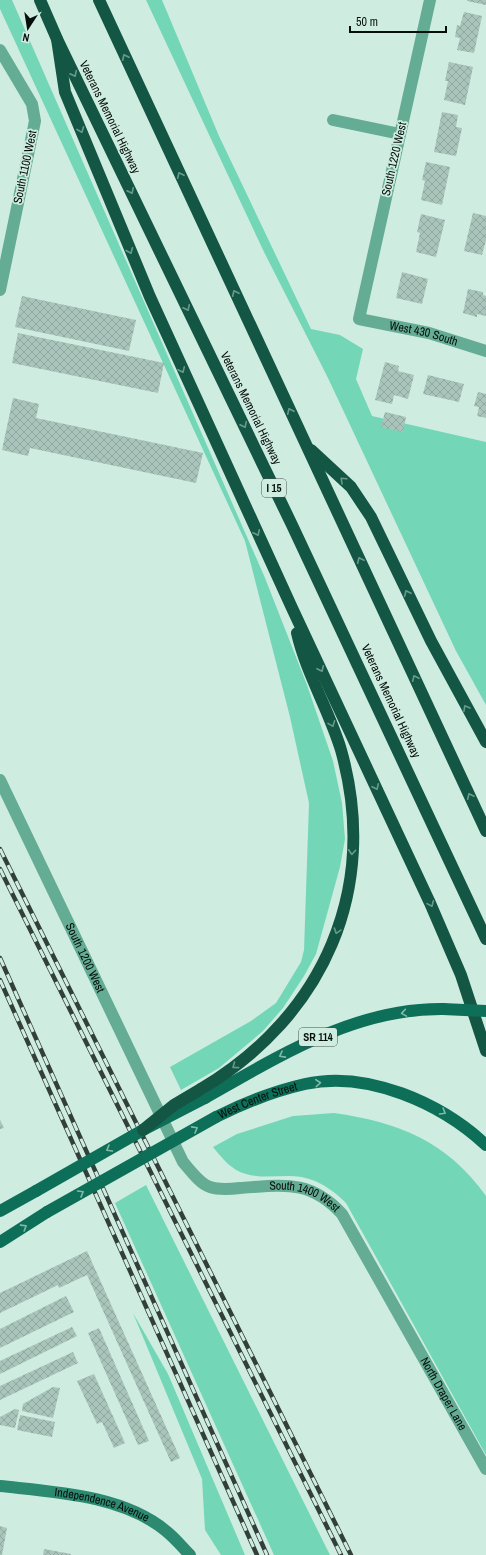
<svg xmlns="http://www.w3.org/2000/svg" width="486" height="1555" font-family="'Archivo Narrow',sans-serif">
<style>
.green{fill:#73d7b7}
.building{fill:url(#building-cross-hatch)}
.lines{fill:none;stroke-linecap:round;stroke-linejoin:round}
.street{stroke:#64ac94;stroke-width:12}
.secondary{stroke:#2b8a70;stroke-width:12}
.primary{stroke:#0e6f58;stroke-width:12}
.highway{stroke:#145644;stroke-width:12}
.rail-casing{stroke:#323f3b;stroke-width:4.5}
.rail{stroke:#cfece1;stroke-width:3;stroke-dasharray:9;stroke-linecap:butt}
.primary-bridge{stroke:#0e6f58;stroke-width:12}
.highway-bridge{stroke:#145644;stroke-width:12}
.oneway{stroke:#689a8b}
.oneway2{stroke:#82baaa}
.labels{text-anchor:middle;stroke-width:3.5;stroke-linejoin:round;paint-order:stroke}
.shield{fill:#cfece1;stroke:#42514c;stroke-width:1}
.shield-label{font-size:11px;font-weight:bold;fill:#060f0c}
.street-label{font-size:12px;fill:#060f0c;stroke:#cfece1}
</style>
<defs>
<pattern id="building-cross-hatch" width="8" height="8" patternUnits="userSpaceOnUse"><rect width="8" height="8" fill="#a9c5bb"/><path d="M0 0l8 8M0 8l8-8" fill="none" stroke="#90a8a0"/></pattern>
</defs>
<rect width="100%" height="100%" fill="#cfece1"/>
<g class="green">
<path d="M0,0H12L265,578L307,685L333,761L342,803L345,839L340,867L316,954L304,976L283,1008L263,1031L219,1068L181,1090L170,1067L251,1021L276,1003L301,962L304,950L309,803L290,717L245,541L0,9Z"/>
<path d="M146,0H162L219,136L311,329L340,335L363,349L356,379L372,416L486,442V705L456,651L328,378L264,252Z"/>
<path d="M334,1113C398,1122 447,1141 486,1196V1455L346,1203C330,1187 312,1176 289,1176C274,1176 260,1178 246,1174C231,1170 222,1158 213,1147L237,1134L293,1116Z"/>
<path d="M146,1185L330,1555H274L115,1203Z"/>
<path d="M133,1313L168,1374L245,1555H221L205,1530L202,1479Z"/>
</g>
<g class="building">
<path d="M486,0V5L467,1V0Z"/>
<path d="M464,12L482,16L474,53L457,50L460,38L455,37L457,25L460,26Z"/>
<path d="M449,62L473,67L465,105L444,100L448,81H445Z"/>
<path d="M442,112L458,115L456,127L462,128L456,156L434,152Z"/>
<path d="M426,162L450,167L442,205L421,200L425,181L422,180Z"/>
<path d="M473,213L486,216V240L482,255L464,251Z"/>
<path d="M421,214L445,220L436,257L416,252L420,233L417,232Z"/>
<path d="M402,272L428,279L422,304L396,298Z"/>
<path d="M468,289L483,292V295L486,296V316L477,314V317L463,313Z"/>
<path d="M22,296L136,320L129,351L15,327Z"/>
<path d="M18,333L164,363L158,393L12,363Z"/>
<path d="M385,362L399,366L398,371L414,375L408,399L394,395L392,404L375,400Z"/>
<path d="M428,375L464,384L459,402L423,394Z"/>
<path d="M478,392L486,394V418L477,416L479,407L474,406Z"/>
<path d="M13,398L39,404L36,418L203,453L196,483L30,448L28,456L2,450Z"/>
<path d="M385,412L406,417L403,432L381,427Z"/>
<path d="M0,1120L4,1128L0,1129Z"/>
<path d="M87,1251L180,1458L171,1462L87,1275L59,1288L58,1285L0,1313V1293Z"/>
<path d="M66,1296L74,1312L0,1348V1329Z"/>
<path d="M72,1327L77,1336L0,1374V1361Z"/>
<path d="M99,1328L149,1441L138,1445L88,1333Z"/>
<path d="M73,1352L78,1363L0,1400V1386Z"/>
<path d="M94,1374L125,1443L114,1448L102,1422L97,1424L77,1381Z"/>
<path d="M53,1387L60,1388L53,1418L22,1411L23,1404Z"/>
<path d="M15,1409L19,1410L15,1428L0,1425V1417Z"/>
<path d="M20,1415L55,1422L52,1437L17,1430Z"/>
<path d="M0,1526L7,1528L2,1555H0Z"/>
<path d="M44,1549L71,1554V1555H43Z"/>
</g>
<g class="lines">
<g class="street">
<path id="s1" d="M430,0L359,319L429,333L486,351"/>
<path d="M0,50L32,104L35,121L0,290"/>
<path d="M333,120L400,134"/>
<path id="s2" d="M0,780L183,1162C190,1170 200,1184 210,1187C219,1190 231,1189 240,1188C283,1185 310,1179 342,1214L486,1469"/>
</g>
<path class="secondary" id="s3" d="M0,1486C54,1492 123,1495 166,1531C175,1538 182,1547 190,1555"/>
<g class="primary">
<path d="M205,1098C279,1056 355,1008 443,1009"/>
<path id="s4" d="M216,1117C244,1103 274,1091 305,1084C367,1070 441,1103 486,1145"/>
<path d="M0,1211L36,1191"/>
<path d="M0,1242L47,1212"/>
</g>
<g class="highway">
<path d="M40,0L57,39L292,525L486,939"/>
<path d="M99,0L486,831"/>
<path d="M57,39L65,92L150,297L292,608L430,903L461,975L486,1051"/>
<path d="M311,450L351,487L371,517L431,641L486,742"/>
<path d="M201,1089C324,1016 380,889 341,750C329,710 306,673 297,633"/>
</g>
<g class="rail-casing">
<g id="rail">
<path d="M0,849L351,1555"/>
<path d="M0,869L341,1555"/>
<path d="M0,958L267,1555"/>
<path d="M0,980L257,1555"/>
</g>
</g>
<use href="#rail" class="rail"/>
<g class="primary-bridge">
<path d="M443,1009L486,1011"/>
<path d="M36,1191L143,1130L205,1098"/>
<path d="M47,1212L216,1117"/>
</g>
<path class="highway-bridge" d="M143,1130L174,1105L201,1089"/>
</g>
<defs><path id="oneway-chevron" d="M-2-3.5L2.5 0L-2 3.5" fill="none" stroke-width="1.6" stroke-linecap="round" stroke-linejoin="round"/></defs>
<g class="oneway">
<use href="#oneway-chevron" transform="translate(125 57) rotate(-115)"/>
<use href="#oneway-chevron" transform="translate(74 74) rotate(64)"/>
<use href="#oneway-chevron" transform="translate(81 130) rotate(68)"/>
<use href="#oneway-chevron" transform="translate(180 175) rotate(-115)"/>
<use href="#oneway-chevron" transform="translate(131 191) rotate(64)"/>
<use href="#oneway-chevron" transform="translate(130 251) rotate(67)"/>
<use href="#oneway-chevron" transform="translate(235 293) rotate(-115)"/>
<use href="#oneway-chevron" transform="translate(187 308) rotate(64)"/>
<use href="#oneway-chevron" transform="translate(182 370) rotate(65)"/>
<use href="#oneway-chevron" transform="translate(290 411) rotate(-115)"/>
<use href="#oneway-chevron" transform="translate(244 425) rotate(64)"/>
<use href="#oneway-chevron" transform="translate(343 480) rotate(-137)"/>
<use href="#oneway-chevron" transform="translate(257 533) rotate(65)"/>
<use href="#oneway-chevron" transform="translate(360 560) rotate(-115)"/>
<use href="#oneway-chevron" transform="translate(407 593) rotate(-115)"/>
<use href="#oneway-chevron" transform="translate(321 669) rotate(65)"/>
<use href="#oneway-chevron" transform="translate(415 678) rotate(-115)"/>
<use href="#oneway-chevron" transform="translate(466 708) rotate(-119)"/>
<use href="#oneway-chevron" transform="translate(332 724) rotate(69)"/>
<use href="#oneway-chevron" transform="translate(376 787) rotate(65)"/>
<use href="#oneway-chevron" transform="translate(470 796) rotate(-115)"/>
<use href="#oneway-chevron" transform="translate(352 852) rotate(94)"/>
<use href="#oneway-chevron" transform="translate(431 904) rotate(66)"/>
<use href="#oneway-chevron" transform="translate(337 931) rotate(108)"/>
<use href="#oneway-chevron" transform="translate(235 1066) rotate(143)"/>
</g>
<g class="oneway2">
<use href="#oneway-chevron" transform="translate(404 1013) rotate(171)"/>
<use href="#oneway-chevron" transform="translate(282 1055) rotate(152)"/>
<use href="#oneway-chevron" transform="translate(318 1083) rotate(-5)"/>
<use href="#oneway-chevron" transform="translate(443 1112) rotate(31)"/>
<use href="#oneway-chevron" transform="translate(195 1129) rotate(-29)"/>
<use href="#oneway-chevron" transform="translate(109 1149) rotate(150)"/>
<use href="#oneway-chevron" transform="translate(81 1193) rotate(-30)"/>
<use href="#oneway-chevron" transform="translate(24 1227) rotate(-32)"/>
</g>
<g class="labels">
<g class="shield">
<rect x="262" y="479" width="24" height="18" rx="3"/>
<rect x="299" y="1028" width="38" height="18" rx="3"/>
</g>
<g class="shield-label">
<text x="274" y="492">I 15</text>
<text x="318" y="1041">SR 114</text>
</g>
<g class="street-label">
<text transform="translate(110 117) rotate(64)" y="4">Veterans Memorial Highway</text>
<text transform="translate(394 159) rotate(-77)" y="4">South 1220 West</text>
<text transform="translate(25 167) rotate(-78)" y="4">South 1100 West</text>
<text dy="4" stroke="none"><textPath href="#s1" startOffset="393">West 430 South</textPath></text>
<text transform="translate(251 408) rotate(64)" y="4">Veterans Memorial Highway</text>
<text transform="translate(391 701) rotate(65)" y="4">Veterans Memorial Highway</text>
<text dy="4" stroke="none"><textPath href="#s2" startOffset="197">South 1200 West</textPath></text>
<text dy="4" stroke="none"><textPath href="#s4" startOffset="45">West Center Street</textPath></text>
<text dy="4" stroke="none"><textPath href="#s2" startOffset="558">South 1400 West</textPath></text>
<text dy="4" stroke="none"><textPath href="#s2" startOffset="808">North Draper Lane</textPath></text>
<text dy="4" stroke="none"><textPath href="#s3" startOffset="104">Independence Avenue</textPath></text>
</g>
</g>
<g transform="translate(28 28) rotate(192)" stroke="#cfece1" stroke-width="3" paint-order="stroke">
<path d="M0-3L7 15L0 10L-7 15Z" fill="#060f0c"/>
<text y="-6" font-size="11" font-weight="bold" text-anchor="middle" fill="#060f0c">N</text>
</g>
<path d="M350 26v6h96v-6" fill="none" stroke="#060f0c" stroke-width="2"/>
<text x="356" y="26" font-size="12" fill="#060f0c" stroke="#cfece1" stroke-width="3" paint-order="stroke">50 m</text>
</svg>
